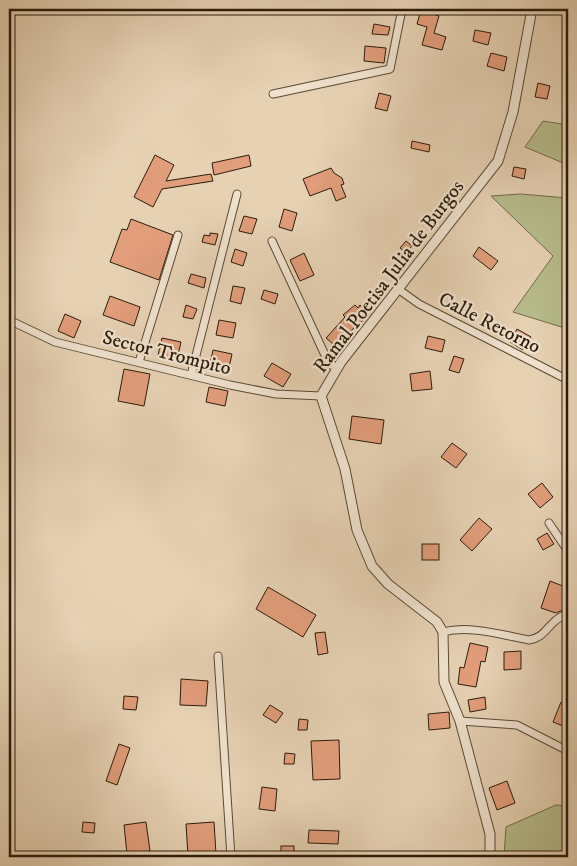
<svg xmlns="http://www.w3.org/2000/svg" width="577" height="866" font-family="'IM FELL DW Pica',serif">
<style>
.green{fill:#b7bb8b;stroke:#716c4a}
.building{fill:#e29d7b;stroke:#2b1c0a}
.lines{fill:none;stroke-linecap:round;stroke-linejoin:round}
.minor-casing{stroke:#5a4934;stroke-width:9}
.tertiary-casing{stroke:#5a4934;stroke-width:11}
.minor{stroke:#efe1ce;stroke-width:7}
.tertiary{stroke:#efe1ce;stroke-width:9}
.labels{text-anchor:middle;stroke-width:4.5;stroke-linejoin:round;paint-order:stroke}
.street-label{font-size:20px;fill:#2b1c0a;stroke:#efe1ce}
</style>
<rect width="100%" height="100%" fill="#e6d1b3"/>
<filter id="stains"><feTurbulence type="fractalNoise" baseFrequency=".004" numOctaves="4"/><feColorMatrix values="0 0 0 0 .2 0 0 0 0 .09 0 0 0 0 .02 0 0 0 .5 -.17"/></filter>
<radialGradient id="worn" r=".72"><stop offset=".6" stop-color="#630" stop-opacity="0"/><stop offset="1" stop-color="#630" stop-opacity=".3"/></radialGradient>
<g class="green">
<path d="M543,121L568,125V165L525,147Z"/>
<path d="M521,194L568,198V329L513,312L553,256L491,196Z"/>
<path d="M556,805L568,806V857H504L506,827Z"/>
</g>
<g class="building">
<path d="M421,10L439,16L434,33L446,37L442,50L422,45L427,27L417,24Z"/>
<path d="M374,24L390,27L388,35L372,34Z"/>
<path d="M475,30L491,33L488,45L473,41Z"/>
<path d="M365,46L386,48L384,63L364,61Z"/>
<path d="M491,53L507,57L504,71L487,66Z"/>
<path d="M538,83L550,86L547,99L535,97Z"/>
<path d="M379,93L391,96L387,111L375,108Z"/>
<path d="M412,141L430,145L429,152L411,148Z"/>
<path d="M155,155L174,165L166,181L211,174L213,181L162,189L153,207L134,197Z"/>
<path d="M249,155L251,166L214,175L212,163Z"/>
<path d="M514,167L526,169L524,179L512,176Z"/>
<path d="M331,168L334,173L342,178L344,184L341,185L346,197L336,201L331,188L310,196L303,179Z"/>
<path d="M284,209L297,213L292,231L279,227Z"/>
<path d="M244,216L257,219L252,234L239,231Z"/>
<path d="M131,219L173,235L159,280L110,262L122,229L127,230Z"/>
<path d="M210,233L218,234L215,245L202,242L204,235L210,236Z"/>
<path d="M406,241L412,246L406,253L400,248Z"/>
<path d="M479,247L498,261L491,270L473,256Z"/>
<path d="M235,249L247,253L243,266L231,262Z"/>
<path d="M304,253L314,275L300,281L290,260Z"/>
<path d="M191,274L206,278L204,288L188,283Z"/>
<path d="M233,286L245,288L241,304L230,301Z"/>
<path d="M264,290L278,294L275,304L261,299Z"/>
<path d="M110,296L140,307L134,326L103,315Z"/>
<path d="M186,305L197,309L193,319L183,317Z"/>
<path d="M355,305L358,308L360,305L369,315L345,336L348,338L339,349L326,338L345,317L343,315Z"/>
<path d="M65,314L81,321L74,338L58,331Z"/>
<path d="M219,320L236,323L233,338L216,335Z"/>
<path d="M517,329L531,337L523,350L510,342Z"/>
<path d="M428,336L445,340L442,352L425,348Z"/>
<path d="M162,338L181,342L177,360L158,355Z"/>
<path d="M213,350L232,354L228,372L209,368Z"/>
<path d="M454,356L464,359L459,373L449,370Z"/>
<path d="M272,363L291,374L283,387L264,376Z"/>
<path d="M124,369L150,374L144,406L118,401Z"/>
<path d="M430,371L432,389L412,391L410,374Z"/>
<path d="M209,387L228,391L225,406L206,402Z"/>
<path d="M352,416L384,420L381,444L349,439Z"/>
<path d="M452,443L467,454L456,468L441,457Z"/>
<path d="M542,483L553,497L540,508L528,494Z"/>
<path d="M479,518L492,529L472,551L460,540Z"/>
<path d="M547,533L554,544L543,550L537,539Z"/>
<rect x="422" y="544" width="17" height="16"/>
<path d="M550,581L568,588V598L565,609L556,613L541,608Z"/>
<path d="M268,587L316,615L303,637L256,609Z"/>
<path d="M325,632L328,653L318,655L315,633Z"/>
<path d="M470,643L488,647L485,662L481,661L476,687L458,684L460,667L464,668Z"/>
<path d="M521,651V669L504,670V652Z"/>
<path d="M181,679L208,681L206,706L180,705Z"/>
<path d="M124,696L138,697L136,710L123,709Z"/>
<path d="M485,697L486,709L470,712L468,700Z"/>
<path d="M561,702L568,705V728L553,722Z"/>
<path d="M270,705L283,713L276,723L263,715Z"/>
<path d="M449,712L450,728L429,730L428,714Z"/>
<path d="M299,719L308,720L307,730H298Z"/>
<path d="M339,740L340,779L313,780L311,741Z"/>
<path d="M119,744L130,748L117,785L106,781Z"/>
<path d="M285,753L295,754L294,764H284Z"/>
<path d="M507,781L515,803L497,810L489,788Z"/>
<path d="M262,787L277,789L275,811L259,809Z"/>
<path d="M83,822L95,823L94,833L82,832Z"/>
<path d="M146,822L150,851L127,854L124,825Z"/>
<path d="M214,822L216,854L188,856L186,824Z"/>
<path d="M309,830L339,831L338,844L308,843Z"/>
<rect x="281" y="846" width="13" height="11"/>
</g>
<g class="lines">
<g class="minor-casing">
<g id="minor">
<path d="M273,94L390,69L402,9"/>
<path d="M272,241L325,355L336,370"/>
<path d="M398,289L419,304L568,380"/>
<path d="M9,320L55,342L230,385L276,394L321,396"/>
<path d="M139,362L178,235"/>
<path d="M191,375L237,194"/>
<path d="M549,523L568,551"/>
<path d="M443,632C470,625 502,635 529,640C542,638 545,630 554,622C558,618 564,615 568,613"/>
<path d="M218,656L231,857"/>
<path d="M460,721L517,725L568,751"/>
</g>
</g>
<g class="tertiary-casing">
<path id="tertiary" d="M490,857V834L460,721L444,682L443,632L437,622L388,584L372,566L357,530L345,469L321,396L341,362L498,161L513,112L532,9"/>
</g>
<use href="#minor" class="minor"/>
<use href="#tertiary" class="tertiary"/>
</g>
<g class="labels">
<g class="street-label">
<text transform="translate(388 276) rotate(-53)" y="7">Ramal Poetisa Julia de Burgos</text>
<text transform="translate(490 322) rotate(27)" y="7">Calle Retorno</text>
<text transform="translate(167 352) rotate(14)" y="7">Sector Trompito</text>
</g>
</g>
<rect width="577" height="866" fill="none" stroke="#e6d1b3" stroke-width="30"/>
<rect x="10" y="10" width="557" height="846" fill="none" stroke="#2b1c0a" stroke-width="2.5"/>
<rect x="15" y="15" width="547" height="836" fill="none" stroke="#2b1c0a"/>
<rect width="100%" height="100%" filter="url(#stains)"/>
<rect width="100%" height="100%" fill="url(#worn)"/>
</svg>
